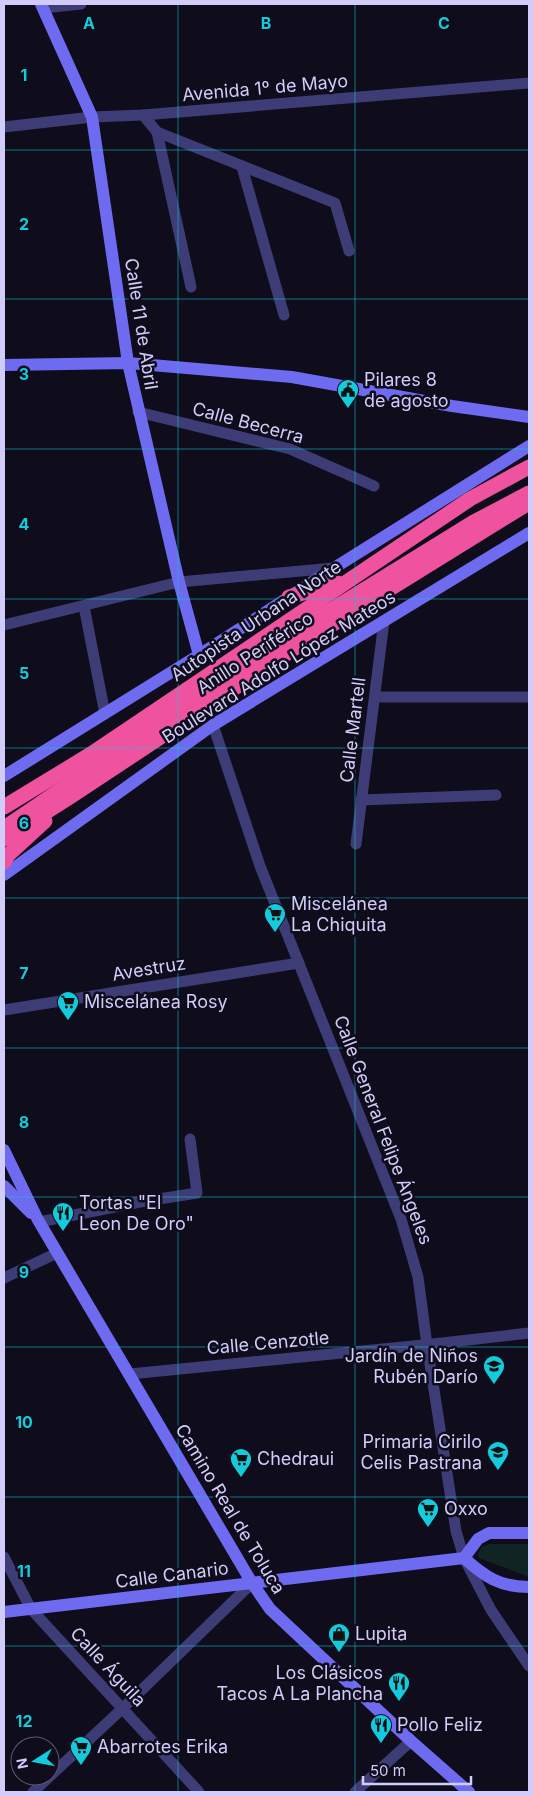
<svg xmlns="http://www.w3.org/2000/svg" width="533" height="1796" font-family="Inter,sans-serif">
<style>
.green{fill:#102423}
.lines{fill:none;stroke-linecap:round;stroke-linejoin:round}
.street{stroke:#3e3c76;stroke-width:11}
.secondary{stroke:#6e6bf1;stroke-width:12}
.highway{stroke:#ef529e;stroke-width:15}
.grid{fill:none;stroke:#14cbdd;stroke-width:1;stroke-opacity:0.55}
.labels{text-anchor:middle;stroke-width:5;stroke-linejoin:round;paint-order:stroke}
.street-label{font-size:18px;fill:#d1ccfa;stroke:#0f0d1b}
.poi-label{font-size:18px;fill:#d1ccfa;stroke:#0f0d1b;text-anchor:start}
.grid-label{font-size:16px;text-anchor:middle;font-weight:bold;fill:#14cbdd;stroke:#0f0d1b;stroke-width:5;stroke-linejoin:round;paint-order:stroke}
</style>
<rect width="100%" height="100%" fill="#0f0d1b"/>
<path class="green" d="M489,1544H529V1577L479,1558L478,1553L482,1547Z"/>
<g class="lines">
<g class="street">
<path d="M43,8L81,4"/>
<path d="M143,115L157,132L335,203L349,251"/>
<path d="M4,127L92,117L143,115L529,83"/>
<path d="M157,132L191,287"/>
<path d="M242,167L284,315"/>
<path d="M138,412L290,449L374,486"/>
<path d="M84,606L105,714"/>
<path d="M4,625L179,582L334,568"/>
<path d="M375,697H529"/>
<path d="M213,725L260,866L401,1219L418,1277L427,1345L456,1531L464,1558L491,1610L529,1666"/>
<path d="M361,800L496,795"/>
<path d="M356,844L384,621"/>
<path d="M4,1010L299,963"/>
<path d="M39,1222L140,1202L197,1193L190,1139"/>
<path d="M4,1278L57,1253"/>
<path d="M130,1374L433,1344L529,1333"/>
<path d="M4,1557L31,1609L199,1792"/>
<path d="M33,1792L123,1708L252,1583"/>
<path d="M355,1792L411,1741"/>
</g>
<g class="secondary">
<path d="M41,4L92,117L128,363L179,582L199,655"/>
<path d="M4,365L128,363L292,377L452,406L529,417"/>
<path d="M4,776L199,655L334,568L529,446"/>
<path d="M4,875L213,725L529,533"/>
<path d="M4,1150L38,1220L252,1583L270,1609L411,1741L469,1792"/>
<path d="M4,1186L31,1213"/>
<path d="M464,1558C485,1577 500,1587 529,1587"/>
<path d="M4,1612L464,1558L478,1539L489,1533H529"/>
</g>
<g class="highway">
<path d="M289,597L338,583"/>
<path d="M4,807L91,754L470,499L529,467"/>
<path d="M4,828L270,648L474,522L529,493"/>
<path d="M4,839L70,797L304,642L527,504"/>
<path d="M4,862L8,855L45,821"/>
</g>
</g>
<path class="grid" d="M178,4V1792M355,4V1792M4,150H529M4,299H529M4,449H529M4,599H529M4,748H529M4,898H529M4,1048H529M4,1197H529M4,1347H529M4,1497H529M4,1646H529"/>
<defs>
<g id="civic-pin" transform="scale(1.125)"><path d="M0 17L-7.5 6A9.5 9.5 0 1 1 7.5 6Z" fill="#14cbdd" stroke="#0f0d1b"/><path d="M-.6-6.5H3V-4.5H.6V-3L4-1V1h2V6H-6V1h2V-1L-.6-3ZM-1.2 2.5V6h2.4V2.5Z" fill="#111"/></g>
<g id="supermarket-pin" transform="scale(1.125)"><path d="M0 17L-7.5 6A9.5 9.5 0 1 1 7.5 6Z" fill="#14cbdd" stroke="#0f0d1b"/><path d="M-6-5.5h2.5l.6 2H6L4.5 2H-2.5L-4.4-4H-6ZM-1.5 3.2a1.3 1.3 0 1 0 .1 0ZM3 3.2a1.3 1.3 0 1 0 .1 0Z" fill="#111"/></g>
<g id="restaurant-pin" transform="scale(1.125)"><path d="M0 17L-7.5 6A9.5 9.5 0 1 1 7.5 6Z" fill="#14cbdd" stroke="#0f0d1b"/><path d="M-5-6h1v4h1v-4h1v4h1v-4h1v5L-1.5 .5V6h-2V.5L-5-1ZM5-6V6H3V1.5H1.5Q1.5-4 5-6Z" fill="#111"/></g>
<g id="school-pin" transform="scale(1.125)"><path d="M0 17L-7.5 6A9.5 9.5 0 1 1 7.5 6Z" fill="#14cbdd" stroke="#0f0d1b"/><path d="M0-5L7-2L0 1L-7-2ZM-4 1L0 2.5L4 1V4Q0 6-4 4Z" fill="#111"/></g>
<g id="shop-pin" transform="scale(1.125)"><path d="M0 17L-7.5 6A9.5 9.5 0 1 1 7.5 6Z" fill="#14cbdd" stroke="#0f0d1b"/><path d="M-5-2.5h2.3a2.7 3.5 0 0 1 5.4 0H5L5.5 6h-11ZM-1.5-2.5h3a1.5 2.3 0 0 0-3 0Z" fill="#111"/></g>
</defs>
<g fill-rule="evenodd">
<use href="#civic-pin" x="348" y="390"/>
<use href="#supermarket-pin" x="275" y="914"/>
<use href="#supermarket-pin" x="68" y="1002"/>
<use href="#restaurant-pin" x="63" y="1213"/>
<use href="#school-pin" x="494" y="1366"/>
<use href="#school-pin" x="498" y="1452"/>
<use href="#supermarket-pin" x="241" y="1459"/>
<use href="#supermarket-pin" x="428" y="1509"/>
<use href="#shop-pin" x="339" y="1634"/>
<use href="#restaurant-pin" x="399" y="1683"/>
<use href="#restaurant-pin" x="381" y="1725"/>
<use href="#supermarket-pin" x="81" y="1747"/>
</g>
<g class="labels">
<g class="street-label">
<text transform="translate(265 88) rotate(-5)" y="6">Avenida 1º de Mayo</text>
<text transform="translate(141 324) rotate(81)" y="6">Calle 11 de Abril</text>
<text transform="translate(248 423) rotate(15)" y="6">Calle Becerra</text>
<text transform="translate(256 621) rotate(-34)" y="6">Autopista Urbana Norte</text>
<text transform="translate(255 653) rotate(-33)" y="6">Anillo Periférico</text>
<text transform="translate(279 667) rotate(-32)" y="6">Boulevard Adolfo López Mateos</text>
<text transform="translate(353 730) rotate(-83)" y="6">Calle Martell</text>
<text transform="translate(149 969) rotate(-9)" y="6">Avestruz</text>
<text transform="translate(383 1130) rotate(69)" y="6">Calle General Felipe Ángeles</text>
<text transform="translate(268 1343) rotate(-5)" y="6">Calle Cenzotle</text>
<text transform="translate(230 1509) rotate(59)" y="6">Camino Real de Toluca</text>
<text transform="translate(172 1575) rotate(-7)" y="6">Calle Canario</text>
<text transform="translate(108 1667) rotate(47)" y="6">Calle Águila</text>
</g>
<g class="poi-label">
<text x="364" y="386">Pilares 8<tspan x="364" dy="21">de agosto</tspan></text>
<text x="291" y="910">Miscelánea<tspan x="291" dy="21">La Chiquita</tspan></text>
<text x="84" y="1008">Miscelánea Rosy</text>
<text x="79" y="1209">Tortas "El<tspan x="79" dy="21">Leon De Oro"</tspan></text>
<text x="478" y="1362" text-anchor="end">Jardín de Niños<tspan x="478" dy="21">Rubén Darío</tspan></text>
<text x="482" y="1448" text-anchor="end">Primaria Cirilo<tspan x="482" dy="21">Celis Pastrana</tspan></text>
<text x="257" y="1465">Chedraui</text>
<text x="444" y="1515">Oxxo</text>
<text x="355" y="1640">Lupita</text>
<text x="383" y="1679" text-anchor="end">Los Clásicos<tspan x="383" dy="21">Tacos A La Plancha</tspan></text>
<text x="397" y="1731">Pollo Feliz</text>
<text x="97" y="1753">Abarrotes Erika</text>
</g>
</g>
<g class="grid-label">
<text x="89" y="29">A</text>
<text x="266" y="29">B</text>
<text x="444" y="29">C</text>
<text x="24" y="81">1</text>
<text x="24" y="230">2</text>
<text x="24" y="380">3</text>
<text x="24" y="530">4</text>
<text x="24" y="679">5</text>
<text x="24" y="829">6</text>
<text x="24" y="979">7</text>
<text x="24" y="1128">8</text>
<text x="24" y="1278">9</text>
<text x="24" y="1428">10</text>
<text x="24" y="1577">11</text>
<text x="24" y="1727">12</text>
</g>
<rect width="533" height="1796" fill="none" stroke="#d1ccfa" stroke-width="10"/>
<g transform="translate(35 1761) rotate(259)"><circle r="24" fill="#0f0d1b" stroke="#5d5974"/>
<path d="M0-4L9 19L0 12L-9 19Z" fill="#14cbdd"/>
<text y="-8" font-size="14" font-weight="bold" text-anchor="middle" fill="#d1ccfa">N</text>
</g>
<path d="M363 1776v8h108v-8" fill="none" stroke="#d1ccfa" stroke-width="2.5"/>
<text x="370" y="1776" font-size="15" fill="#d1ccfa" stroke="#0f0d1b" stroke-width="4" paint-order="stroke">50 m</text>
</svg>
